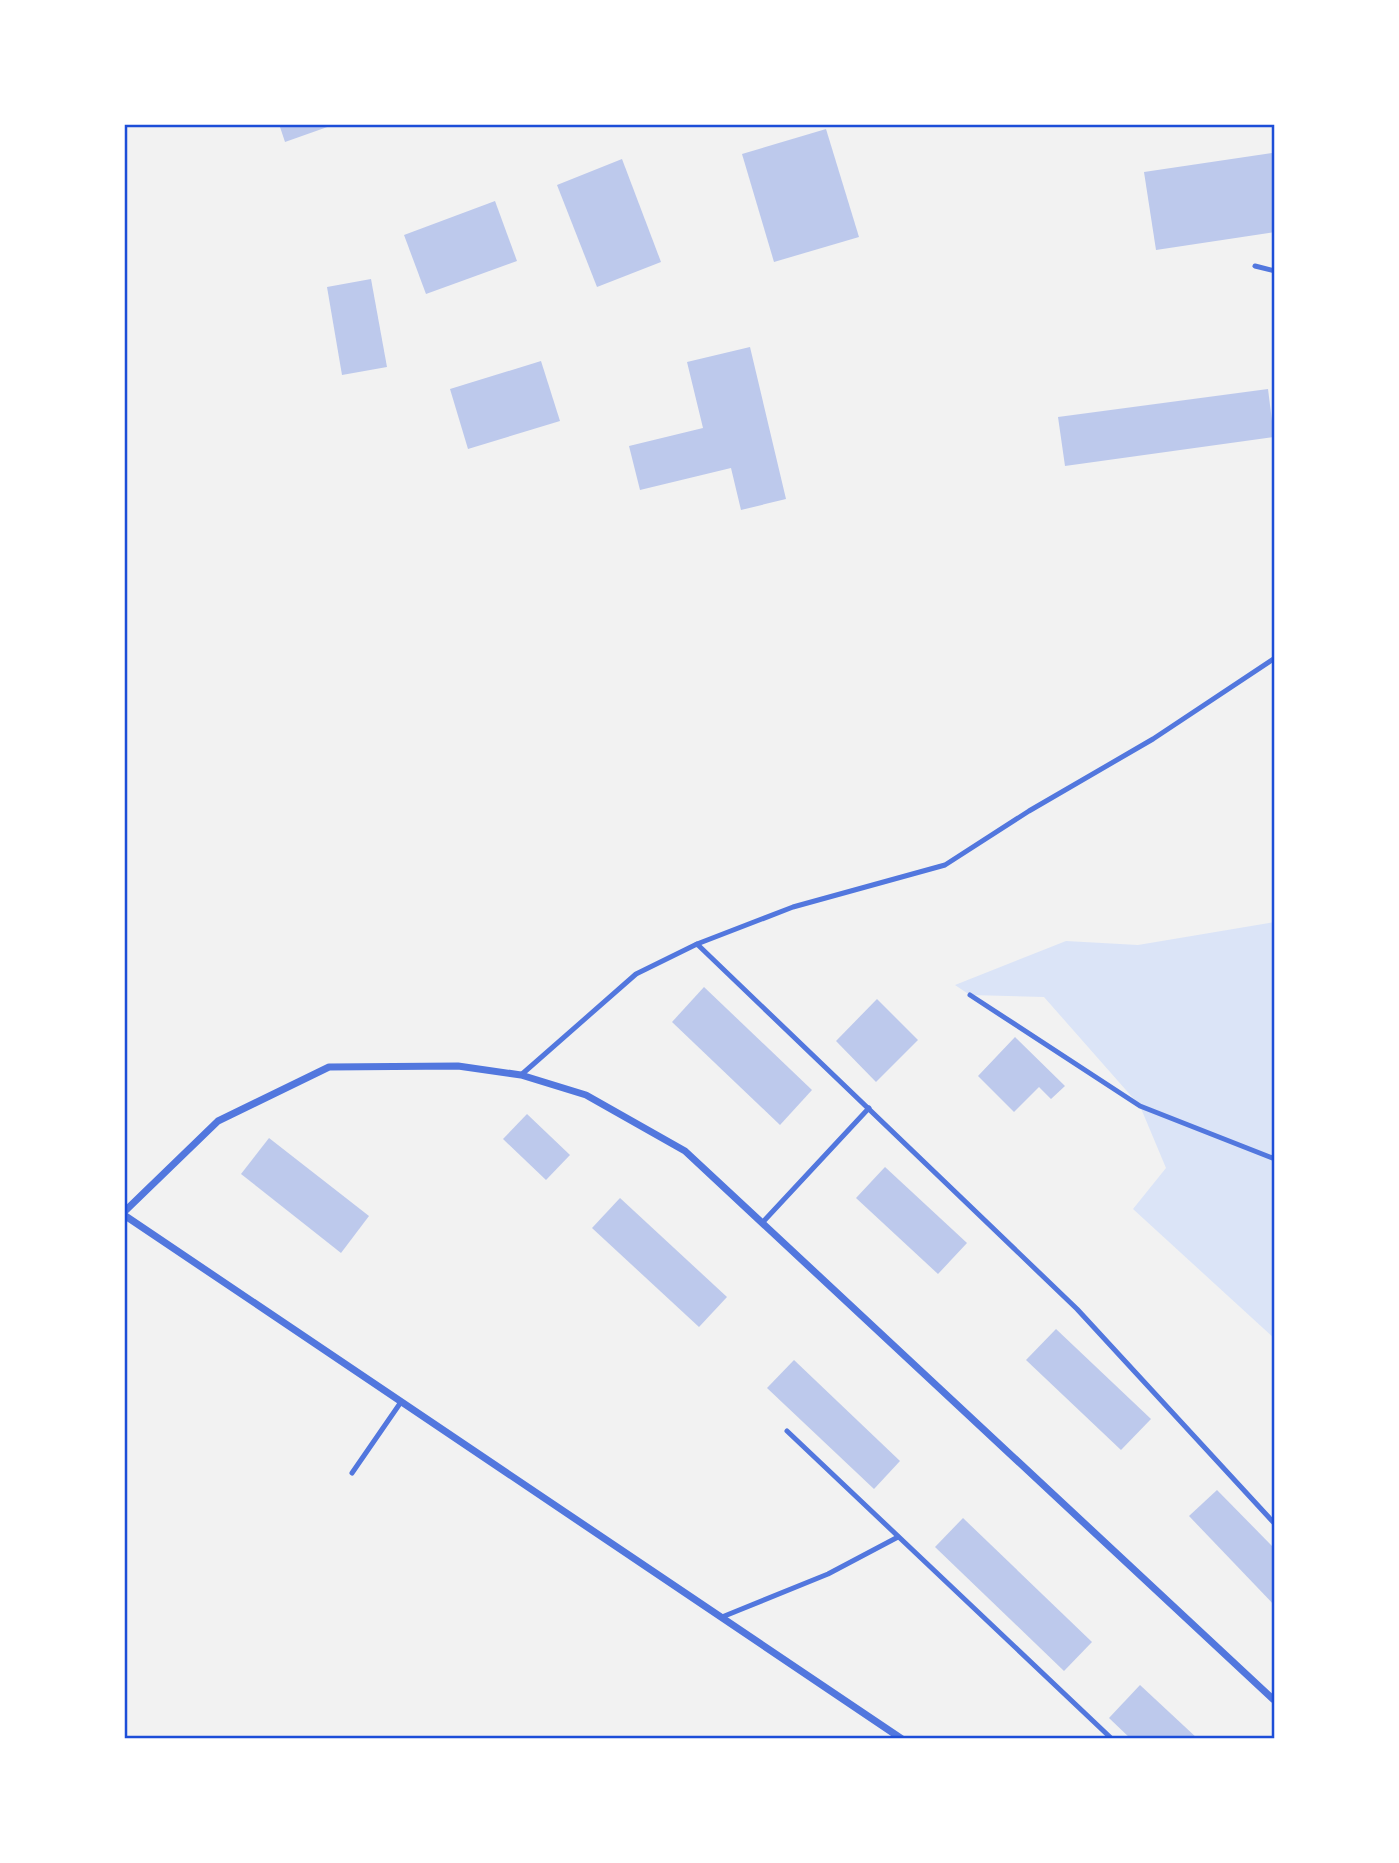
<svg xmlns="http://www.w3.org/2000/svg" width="1399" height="1863" font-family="'Noto Sans',sans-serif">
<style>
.green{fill:#dbe4f7}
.building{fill:#bdc9ec}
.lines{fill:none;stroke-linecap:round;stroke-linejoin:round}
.service{stroke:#5277de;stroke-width:5}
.minor{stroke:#5277de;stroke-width:7}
.neatline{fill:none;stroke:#1d4ed8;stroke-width:2.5}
</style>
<rect width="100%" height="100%" fill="#f2f2f2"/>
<path class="green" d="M1275,922V1339L1133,1209L1166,1168L1140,1106L1044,997L970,995L955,985L1066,941L1138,945Z"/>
<g class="building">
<path d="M279,124H333V125L285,142Z"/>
<path d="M826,129L859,237L774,262L742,154Z"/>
<path d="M1272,153L1275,172V232L1156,250L1144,172Z"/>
<path d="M622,159L661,262L597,287L557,185Z"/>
<path d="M495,201L517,261L426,294L404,235Z"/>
<path d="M371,279L387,367L342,375L327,287Z"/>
<path d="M750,347L786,499L741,510L731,468L640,490L629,446L703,428L687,362Z"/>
<path d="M541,361L560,421L468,449L450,389Z"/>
<path d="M1268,389L1274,437L1065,466L1058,417Z"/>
<path d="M704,987L812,1090L780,1125L672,1022Z"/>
<path d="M877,999L918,1040L876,1082L836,1041Z"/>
<path d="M1015,1037L1065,1086L1051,1099L1039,1087L1014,1112L978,1076Z"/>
<path d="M527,1114L570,1155L546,1180L503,1139Z"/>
<path d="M269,1138L369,1216L341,1253L241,1174Z"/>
<path d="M885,1167L967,1243L938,1274L856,1198Z"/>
<path d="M620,1198L727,1297L699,1327L592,1228Z"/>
<path d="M1056,1329L1151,1419L1121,1450L1026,1360Z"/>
<path d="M794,1360L900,1461L874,1489L767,1388Z"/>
<path d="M1217,1490L1275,1549V1606L1189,1516Z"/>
<path d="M963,1518L1092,1642L1064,1671L935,1547Z"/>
<path d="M1140,1685L1198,1739H1131L1109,1718Z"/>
</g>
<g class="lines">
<g class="service">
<path d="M1255,266L1275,271"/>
<path d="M697,944L793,907L945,865L1029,811L1153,739L1275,658"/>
<path d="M970,995L1140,1106L1275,1159"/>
<path d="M521,1075L636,974L697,944L1077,1309L1275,1524"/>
<path d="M762,1223L869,1108"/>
<path d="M787,1431L1112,1739"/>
<path d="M352,1473L401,1402"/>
<path d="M722,1617L828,1574L898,1537"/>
</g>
<g class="minor">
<path d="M124,1212L218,1121L329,1067L458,1066L521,1075L586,1095L685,1151L1275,1701"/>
<path d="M124,1215L902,1739"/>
</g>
</g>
<rect width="1399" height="1863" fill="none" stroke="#ffffff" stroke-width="252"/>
<rect x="126" y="126" width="1147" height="1611" class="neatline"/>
</svg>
